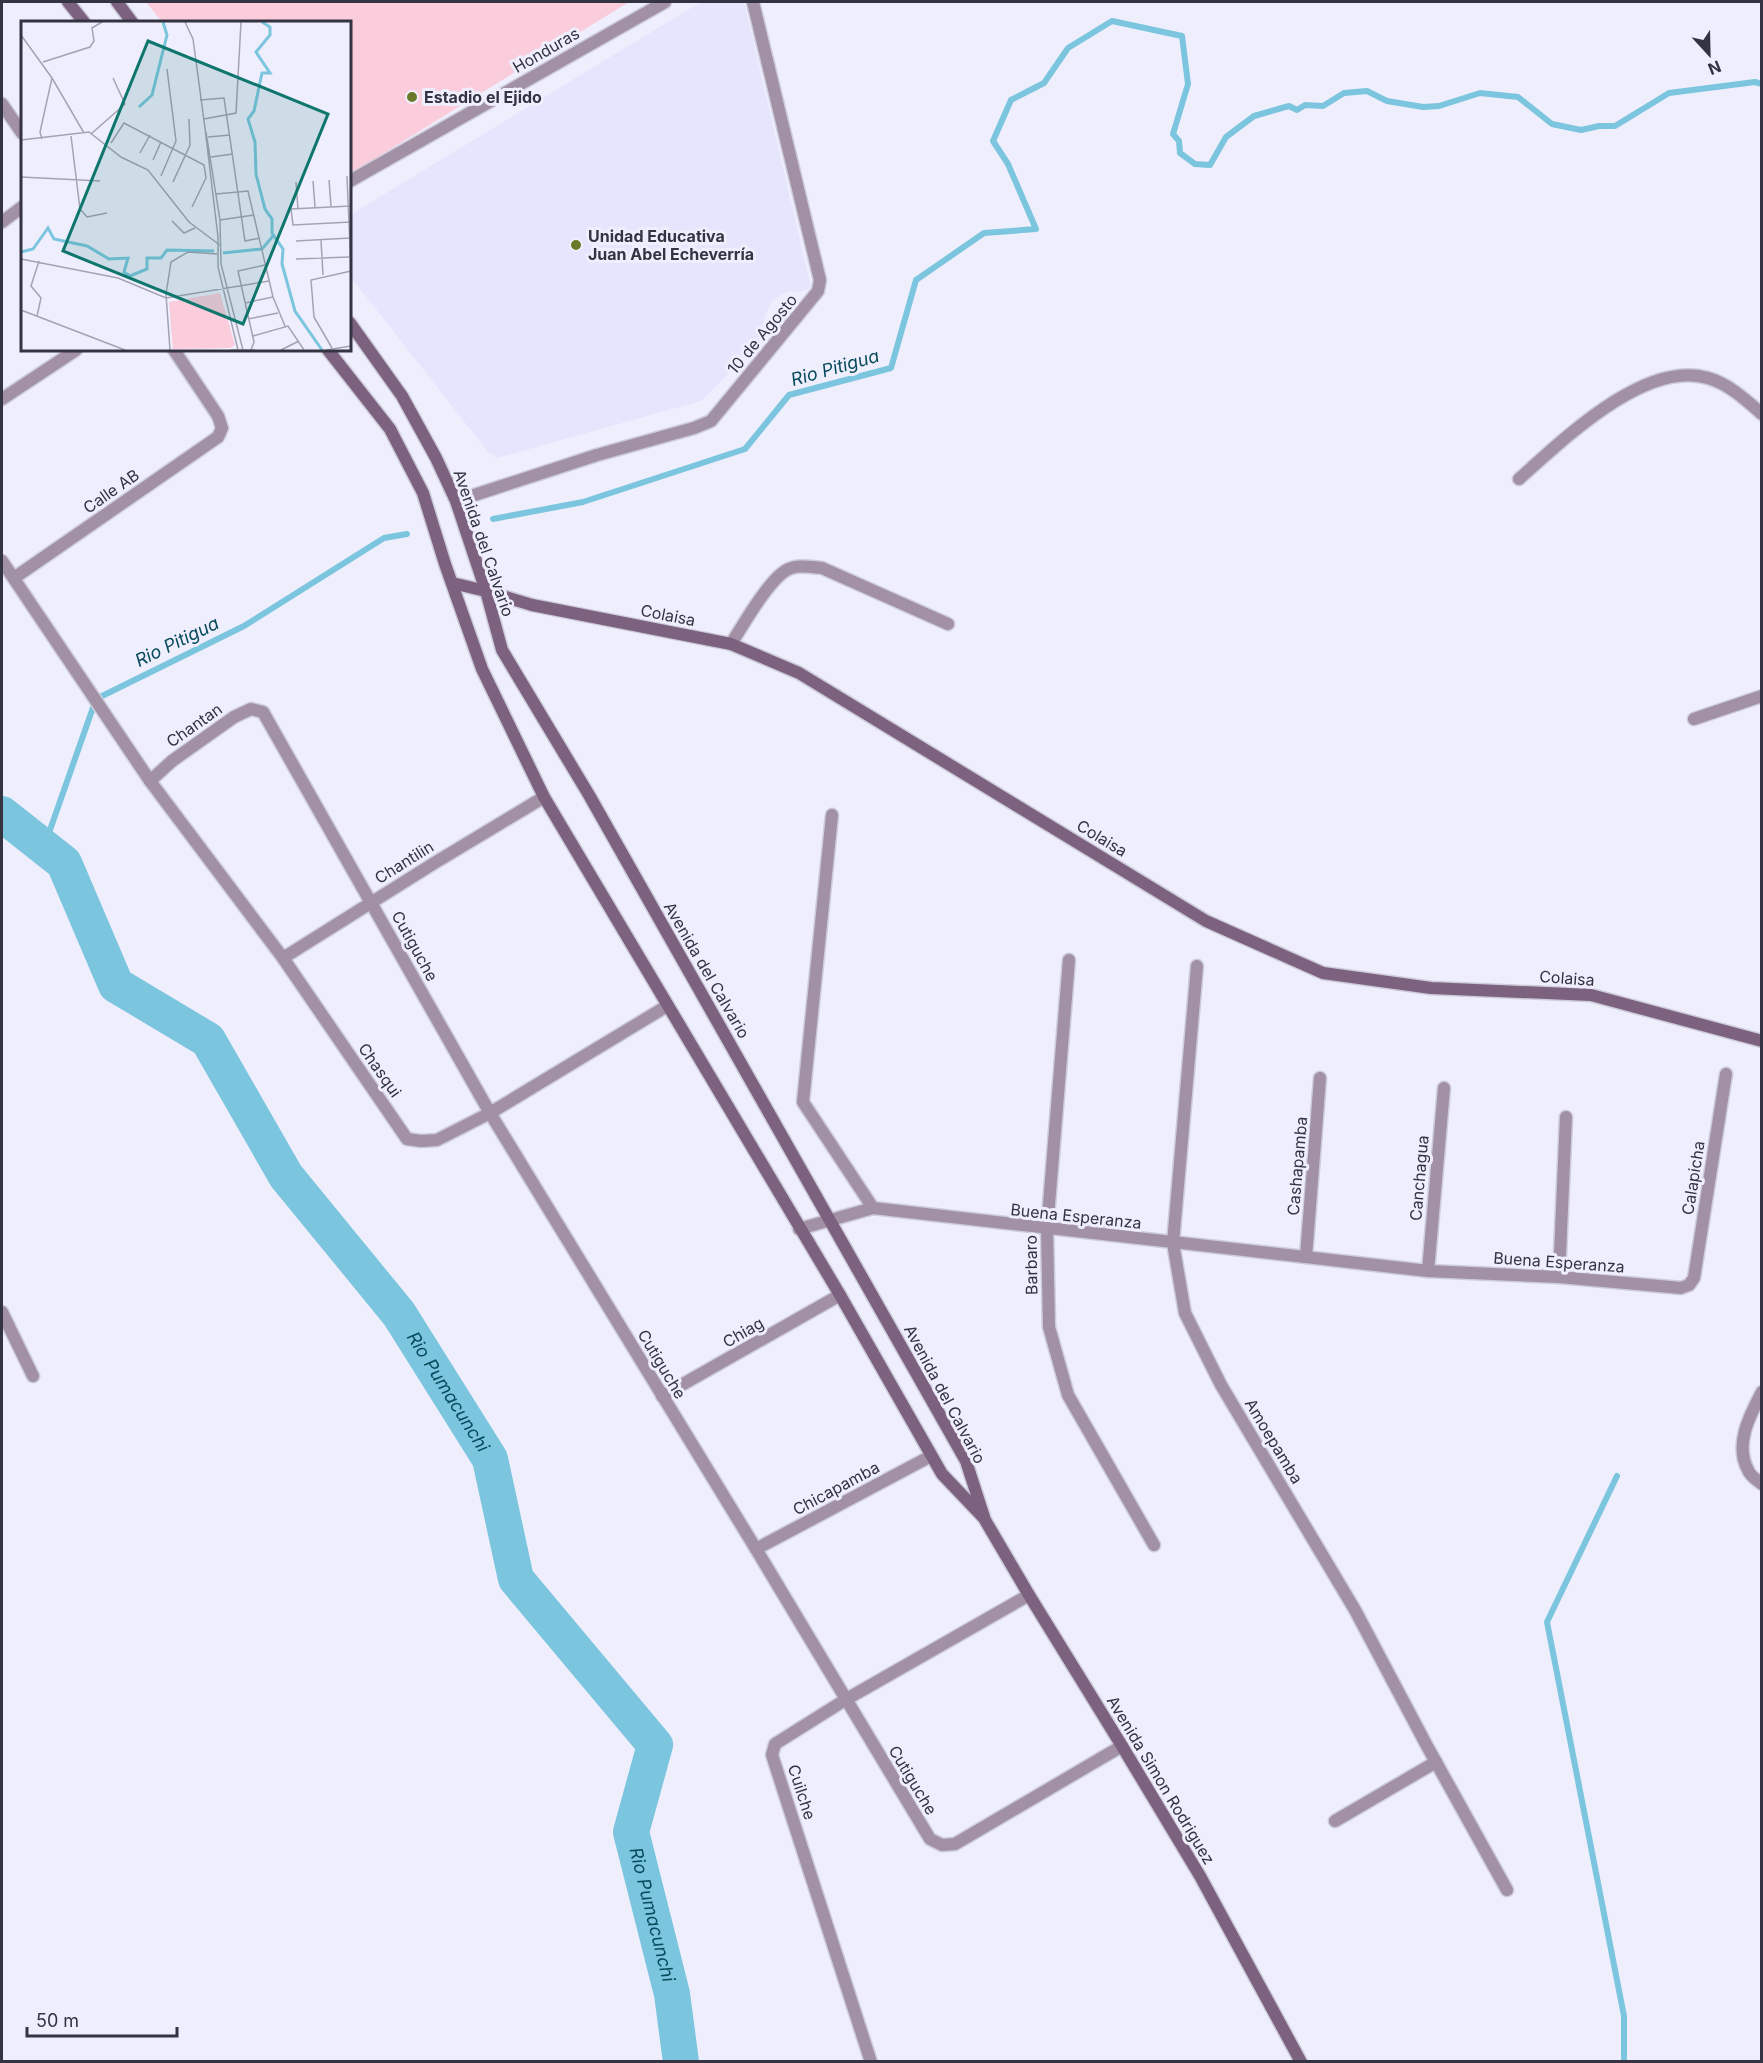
<svg xmlns="http://www.w3.org/2000/svg" width="1763" height="2063" font-family="Inter,sans-serif">
<style>
.built{fill:#e6e5fe}
.garden{fill:#fbcddc}
.lines{fill:none;stroke-linecap:round;stroke-linejoin:round}
.stream{stroke:#7bc5de;stroke-width:6}
.river{stroke:#7bc5de;stroke-width:36}
.street-casing{stroke:#cdccdb;stroke-width:15}
.secondary-casing{stroke:#cdccdb;stroke-width:15}
.street{stroke:#a290a4;stroke-width:12}
.secondary{stroke:#7d6280;stroke-width:12}
.poi-dot{fill:#687a29;stroke:#efeefd;stroke-width:2}
.labels{text-anchor:middle;stroke-width:6;stroke-linejoin:round;paint-order:stroke}
.street-label{font-size:16px;fill:#343341;stroke:#efeefd}
.poi-label{font-size:16px;font-weight:bold;fill:#343341;stroke:#efeefd;text-anchor:start}
.water-label{font-size:18px;font-style:italic;fill:#084b5c;stroke:#efeefd}
.inset-river{fill:none;stroke:#7bc5de;stroke-width:3}
.inset-road{fill:none;stroke:#a4a3b2;stroke-width:1.5}
.view{fill:#0f766e;fill-opacity:0.15;stroke:#0f766e;stroke-width:3}
.inset-edge{fill:none;stroke:#343341;stroke-width:3}
</style>
<rect width="100%" height="100%" fill="#efeefd"/>
<path class="built" d="M701,2H744L811,287L800,292L791,291L783,294L772,301L765,316L763,325L764,338L701,401L497,458L488,452L350,276V215Z"/>
<path class="garden" d="M146,2H629L350,174V22H162Z"/>
<g class="lines">
<g class="stream">
<path d="M493,519L583,502L745,449L789,395L891,368L916,280L984,233L1036,229L1008,164L993,141L1011,100L1044,83L1068,48L1112,21L1182,36L1188,84L1173,134L1179,141L1180,153L1195,164L1210,165L1226,137L1254,116L1289,106L1297,110L1305,105L1323,106L1344,93L1367,91L1387,101L1423,107L1439,106L1480,93L1518,97L1552,124L1581,130L1599,126H1615L1669,93L1755,82L1762,84"/>
<path d="M44,847L96,699L244,626L384,538L407,534"/>
<path d="M1617,1476L1547,1622L1624,2016V2062"/>
</g>
<path class="river" id="s1" d="M2,814L64,863L116,985L208,1040L286,1176L399,1314L490,1459L516,1579L655,1745L631,1832L672,1994L681,2062"/>
<g class="street-casing">
<g id="street">
<path d="M2,104L22,133"/>
<path d="M350,181L665,2"/>
<path d="M2,222L22,207"/>
<path d="M2,399L76,350"/>
<path d="M1519,479C1563,440 1645,359 1708,378C1729,384 1746,400 1762,414"/>
<path d="M456,501L597,455L694,428L711,421L818,291L820,280L753,2"/>
<path d="M2,561L150,781L283,958L407,1139L421,1141L437,1140L490,1113L667,1006"/>
<path d="M14,578L218,437L222,428L218,416L174,350"/>
<path d="M731,644C743,625 767,583 785,571C796,564 810,567 822,568L948,624"/>
<path d="M1694,719L1762,696"/>
<path d="M150,781L172,761L234,717L251,709L263,712L490,1113L756,1549L930,1839L942,1845L955,1844L1122,1746"/>
<path d="M832,815L803,1102L873,1208L1428,1271L1559,1277L1681,1288L1689,1285L1694,1278L1726,1074"/>
<path d="M283,958L436,862L544,797"/>
<path d="M1069,960L1047,1229L1049,1327L1068,1395L1154,1545"/>
<path d="M1197,966L1173,1243L1185,1313L1221,1385L1355,1610L1427,1746L1507,1890"/>
<path d="M799,1229L873,1208"/>
<path d="M1306,1257L1320,1078"/>
<path d="M1428,1271L1444,1088"/>
<path d="M1559,1277L1566,1117"/>
<path d="M2,1312L33,1376"/>
<path d="M1762,1392C1750,1415 1734,1444 1748,1470C1750,1476 1757,1480 1762,1484"/>
<path d="M662,1396L840,1295"/>
<path d="M756,1549L931,1456"/>
<path d="M1335,1821L1436,1762"/>
<path d="M871,2062L772,1755L775,1744L845,1700L1029,1595"/>
</g>
</g>
<g class="secondary-casing">
<g id="secondary">
<path d="M68,2L84,22"/>
<path d="M117,2L132,22"/>
<path d="M350,323L402,396L436,458L456,501L486,591L502,650L589,795L966,1461L985,1520L1029,1595L1122,1746L1200,1876L1301,2062"/>
<path d="M328,350L390,429L423,493L445,564L482,669L544,797L840,1295L942,1474L983,1517"/>
<path d="M452,583L486,591L532,605L731,644L799,673L1206,921L1323,973L1431,988L1591,995L1762,1041"/>
</g>
</g>
<use href="#street" class="street"/>
<use href="#secondary" class="secondary"/>
</g>
<g class="poi-dot">
<circle cx="412" cy="97" r="6"/>
<circle cx="576" cy="245" r="6"/>
</g>
<g class="labels">
<g class="street-label">
<text transform="translate(546 50) rotate(-30)" y="6">Honduras</text>
<text transform="translate(762 334) rotate(-50)" y="6">10 de Agosto</text>
<text transform="translate(111 491) rotate(-35)" y="6">Calle AB</text>
<text transform="translate(484 543) rotate(71)" y="6">Avenida del Calvario</text>
<text transform="translate(668 615) rotate(11)" y="6">Colaisa</text>
<text transform="translate(194 725) rotate(-35)" y="6">Chantan</text>
<text transform="translate(1102 838) rotate(31)" y="6">Colaisa</text>
<text transform="translate(404 862) rotate(-32)" y="6">Chantilin</text>
<text transform="translate(415 946) rotate(61)" y="6">Cutiguche</text>
<text transform="translate(707 970) rotate(60)" y="6">Avenida del Calvario</text>
<text transform="translate(1567 978) rotate(4)" y="6">Colaisa</text>
<text transform="translate(380 1070) rotate(55)" y="6">Chasqui</text>
<text transform="translate(1297 1166) rotate(-85)" y="6">Cashapamba</text>
<text transform="translate(1419 1178) rotate(-85)" y="6">Canchagua</text>
<text transform="translate(1693 1178) rotate(-81)" y="6">Calapicha</text>
<text transform="translate(1076 1216) rotate(6)" y="6">Buena Esperanza</text>
<text transform="translate(1559 1262) rotate(4)" y="6">Buena Esperanza</text>
<text transform="translate(1031 1265) rotate(-91)" y="6">Barbaro</text>
<text transform="translate(743 1332) rotate(-30)" y="6">Chiag</text>
<text transform="translate(662 1364) rotate(59)" y="6">Cutiguche</text>
<text transform="translate(945 1394) rotate(62)" y="6">Avenida del Calvario</text>
<text transform="translate(1274 1441) rotate(59)" y="6">Amoepamba</text>
<text transform="translate(836 1488) rotate(-28)" y="6">Chicapamba</text>
<text transform="translate(913 1780) rotate(59)" y="6">Cutiguche</text>
<text transform="translate(1161 1780) rotate(59)" y="6">Avenida Simon Rodriguez</text>
<text transform="translate(802 1792) rotate(72)" y="6">Cuilche</text>
</g>
<g class="poi-label">
<text x="424" y="103">Estadio el Ejido</text>
<text x="588" y="242">Unidad Educativa<tspan x="588" dy="18">Juan Abel Echeverría</tspan></text>
</g>
<g class="water-label">
<text transform="translate(835 368) rotate(-16)" y="6">Rio Pitigua</text>
<text transform="translate(177 642) rotate(-26)" y="6">Rio Pitigua</text>
<text dy="6" stroke="none"><textPath href="#s1" startOffset="746">Rio Pumacunchi</textPath></text>
<text dy="6" stroke="none"><textPath href="#s1" startOffset="1340">Rio Pumacunchi</textPath></text>
</g>
</g>
<g transform="translate(21 21)">
<rect width="330" height="330" fill="#efeefd"/>
<path d="M199,272L214,324L209,327L152,328L148,281Z" fill="#fbcddc"/>
<path class="inset-river" d="M241,1L249,6V14L235,31L249,52H241L233,90L227,98L234,121L235,153L244,188L251,198V212L262,228L261,243L274,290L301,329M118,86L131,74L146,14L142,1M0,231L12,228L27,207L33,218L66,225L88,238L107,237L103,251L109,255L126,248V237H140L146,229L193,230M202,232L241,228L252,215"/>
<path class="inset-road" d="M164,1L172,18L184,107L197,216V246L217,329M0,14L31,57L19,111L21,118M22,41L69,26L73,20L71,7L81,1M31,57L63,112M179,79L203,77L224,220L239,217M183,98L215,92L220,1M185,111L199,199L200,243L222,329M70,113L104,83L92,57M50,115L59,188L66,196L86,192M187,116L209,114M0,119L68,111L100,136L127,149L168,201L200,225M90,122L103,102L183,144L185,157L171,186M119,132L129,114M190,136L212,133M132,139L140,121M140,155L155,120L146,48M326,155L330,250M0,156L79,160M308,159L310,185M292,160L294,186M152,161L169,124L168,98M275,161L277,188M195,173L227,170L252,276L264,305M330,185L270,188L272,204L330,201M199,199L233,194M151,200L163,212L174,207M300,219L302,254M275,220L329,217M0,238L97,257L145,277L248,260M275,238L328,236M224,282L252,276M0,289L104,329M16,295L20,277L10,265L18,240M227,298L257,292M232,315L267,305L283,329M311,327L293,296L290,259L330,250M149,329L145,273L150,241L167,231L196,233M210,329H234M230,329L233,321L217,250L244,244M260,329L278,320M305,329L330,325"/>
<path class="view" d="M127,20L307,93L222,303L42,230Z"/>
<rect width="330" height="330" class="inset-edge"/>
</g>
<rect width="1763" height="2063" fill="none" stroke="#343341" stroke-width="6"/>
<g transform="translate(1709 54) rotate(158)" stroke="#efeefd" stroke-width="4.5" paint-order="stroke">
<path d="M0-4.5L10 22L0 15L-10 22Z" fill="#343341"/>
<text y="-9" font-size="16" font-weight="bold" text-anchor="middle" fill="#343341">N</text>
</g>
<path d="M27 2027v9h150v-9" fill="none" stroke="#343341" stroke-width="3"/>
<text x="36" y="2027" font-size="18" fill="#343341" stroke="#efeefd" stroke-width="4.5" paint-order="stroke">50 m</text>
</svg>
